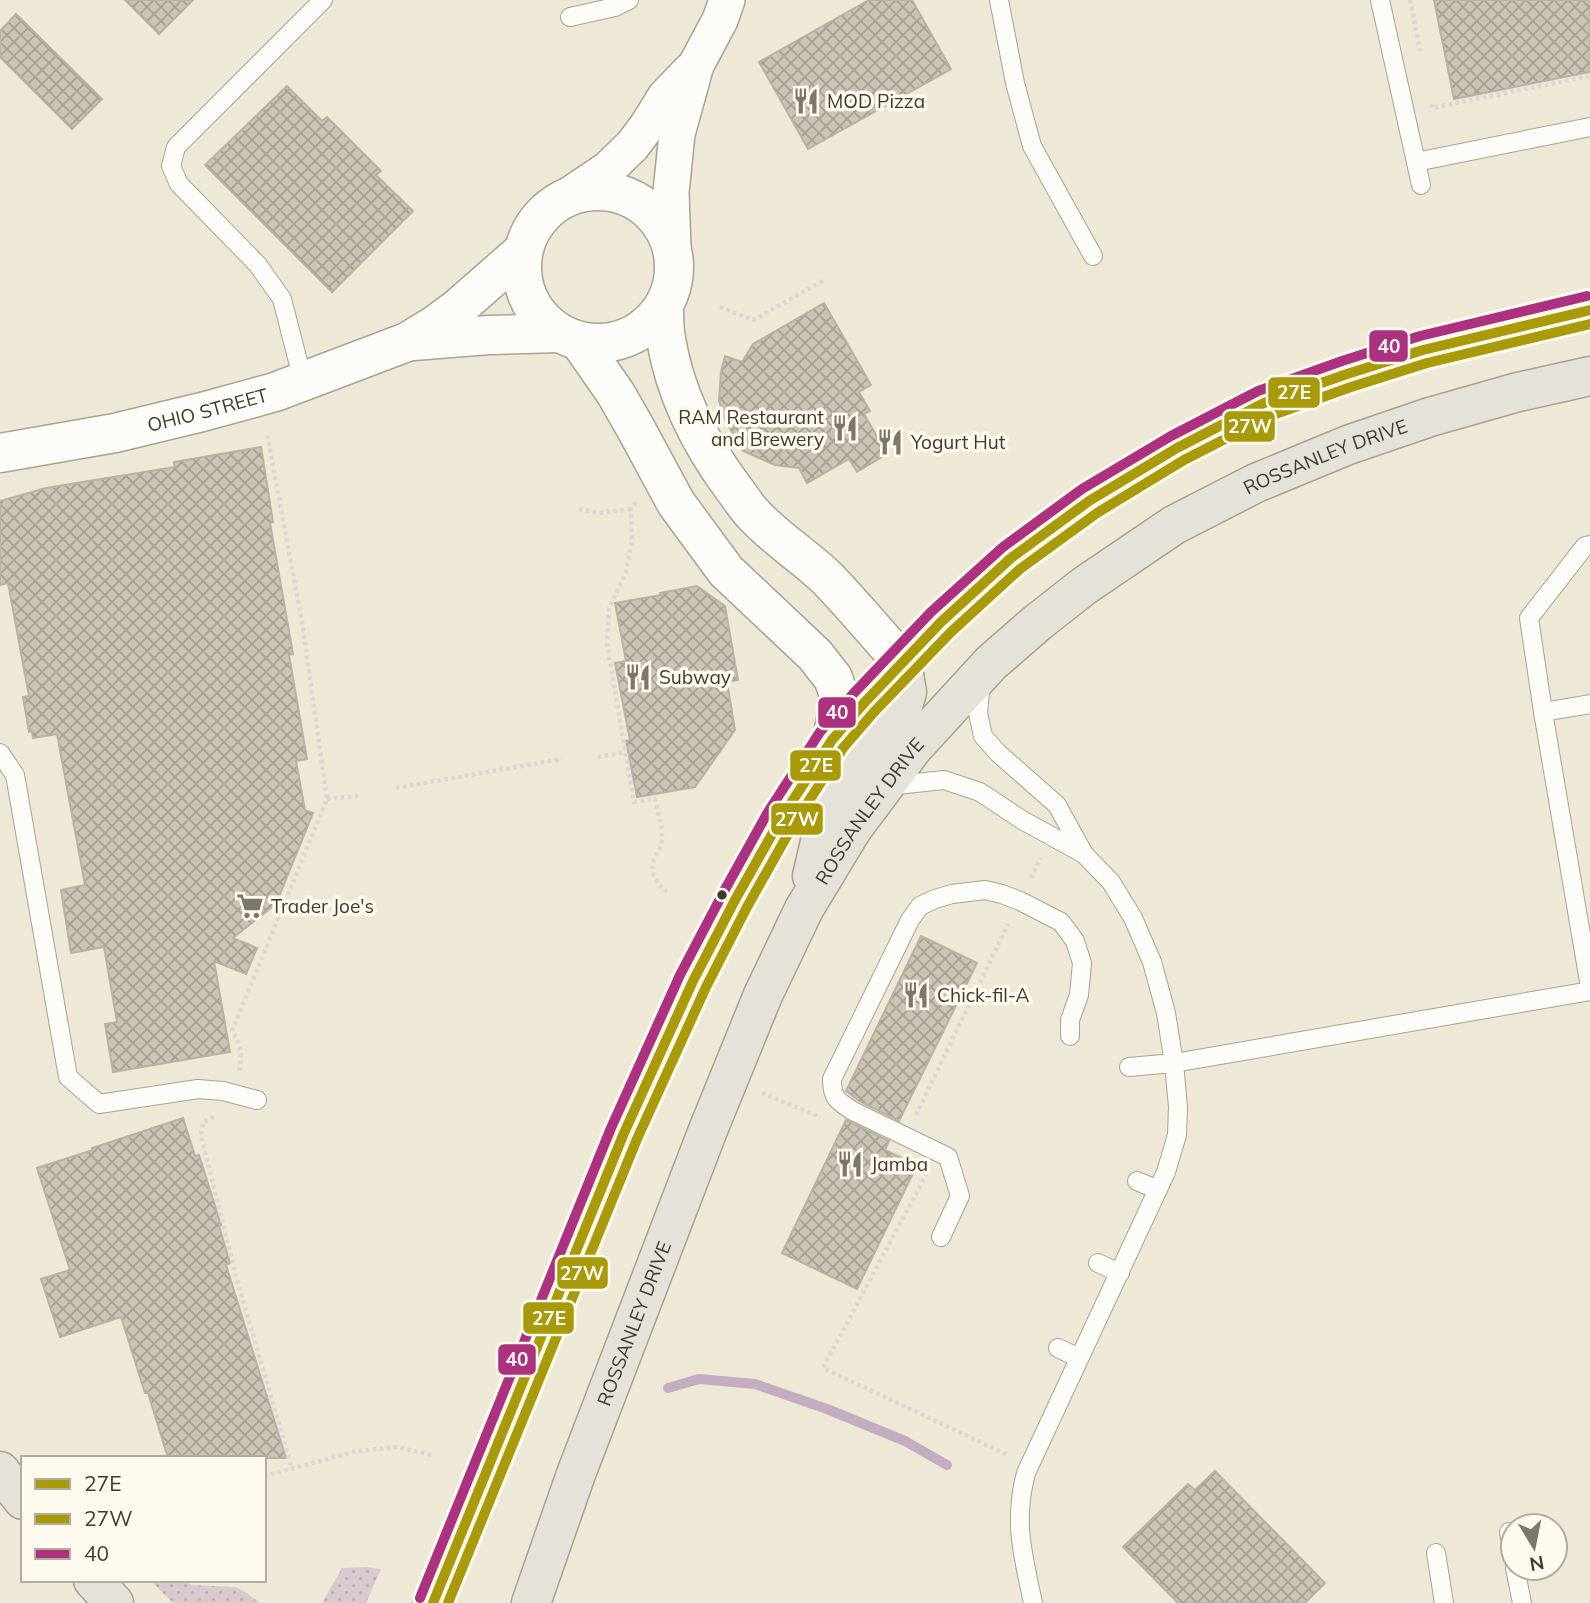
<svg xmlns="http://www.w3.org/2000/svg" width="1590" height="1603" font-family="Mulish,sans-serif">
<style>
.grass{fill:url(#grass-dots)}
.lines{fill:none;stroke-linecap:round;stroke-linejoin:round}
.stream{stroke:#c5adc1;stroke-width:10}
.building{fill:url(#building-cross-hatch);stroke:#b6b3a5;stroke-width:2}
.service-casing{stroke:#a7a496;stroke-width:20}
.minor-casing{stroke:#a7a496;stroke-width:38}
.tertiary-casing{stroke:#a7a496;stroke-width:41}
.primary-casing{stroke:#a8a28e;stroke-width:41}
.path{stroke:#d9d7d2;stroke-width:4.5;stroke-dasharray:3.5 3.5;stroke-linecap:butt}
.service{stroke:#fcfcf9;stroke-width:18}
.minor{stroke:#fcfcf9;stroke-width:35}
.tertiary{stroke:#fcfcf9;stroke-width:38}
.primary{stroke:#e5e2da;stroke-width:38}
.bus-1-casing{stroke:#fefbee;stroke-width:16}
.bus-2-casing{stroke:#fefbee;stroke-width:16}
.bus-3-casing{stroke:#fefbee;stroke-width:16}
.bus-1{stroke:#a99a09;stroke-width:10}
.bus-2{stroke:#a99a09;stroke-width:10}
.bus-3{stroke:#ac3280;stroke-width:10}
.bus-dot{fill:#3e3b2e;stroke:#fefbee;stroke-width:2.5}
.labels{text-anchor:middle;stroke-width:7;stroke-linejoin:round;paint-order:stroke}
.poi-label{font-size:19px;fill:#3e3b2e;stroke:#fefbee;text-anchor:start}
.street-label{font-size:19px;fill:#3e3b2e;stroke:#fefbee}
.line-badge{stroke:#fefbee;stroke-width:2.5}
.badge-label{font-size:19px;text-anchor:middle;font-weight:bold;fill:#fff}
</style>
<defs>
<pattern id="grass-dots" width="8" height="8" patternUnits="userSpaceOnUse" patternTransform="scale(1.75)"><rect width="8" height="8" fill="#d9cad0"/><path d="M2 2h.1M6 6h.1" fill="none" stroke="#bbaeb3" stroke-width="1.8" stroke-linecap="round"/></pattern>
<pattern id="building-cross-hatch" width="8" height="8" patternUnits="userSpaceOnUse" patternTransform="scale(1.75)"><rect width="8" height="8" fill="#c9c4b4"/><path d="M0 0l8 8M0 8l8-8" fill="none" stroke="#a5a093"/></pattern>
</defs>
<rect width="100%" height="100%" fill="#eee9d7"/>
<g class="grass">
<path d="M367,1567L381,1569L366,1603H322L342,1568Z"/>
<path d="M150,1580H185L191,1585L235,1587L247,1593L260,1603H173Z"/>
</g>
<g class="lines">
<path class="stream" d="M668,1388L699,1379L755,1384L827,1409L905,1441L947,1465"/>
</g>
<g class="building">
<path d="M125,0H193L159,34Z"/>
<path d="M869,0H912L951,69L808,149L759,62Z"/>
<path d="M1434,0H1590V72L1454,99Z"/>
<path d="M16,14L102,99L72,129L0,57V31Z"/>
<path d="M287,86L322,121L327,117L381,171L376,175L413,211L332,292L205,165Z"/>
<path d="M824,303L871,385L859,392L870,411L864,414L887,454L857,472L849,459L807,483L799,468L775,465L743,451L725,420L719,401L721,372L725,356L742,362L753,344Z"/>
<path d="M261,447L273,522L270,523L293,654L289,655L307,759L296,761L305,810L313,813L276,904L233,938L257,948L246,974L214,961L230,1052L113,1072L105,1024L117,1022L104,947L71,953L61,890L85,885L57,734L33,738L32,731L29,732L23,697L29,696L8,583L0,585V501L46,488L175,467L174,462Z"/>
<path d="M697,586L725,606L738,680L727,682L735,730L695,787L637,797L626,741L630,740L615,663L626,661L615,603L661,595L660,593Z"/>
<path d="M921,936L977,963L899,1121L859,1101L846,1091Z"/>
<path d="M183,1118L195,1156L199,1155L221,1225L219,1226L230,1263L226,1265L286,1458H168L148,1393H145L121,1317L60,1337L41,1279L70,1270L37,1168L93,1150L92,1148Z"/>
<path d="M846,1120L889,1141L885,1150L917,1165L857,1289L782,1253Z"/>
<path d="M1215,1471L1325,1583L1305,1603H1178L1123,1547L1188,1484L1195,1490Z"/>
</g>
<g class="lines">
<g class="service-casing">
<g id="service">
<path d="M999,0L1015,83L1032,146L1093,256"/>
<path d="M1380,0L1421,185"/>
<path d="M570,17L615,7L629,0"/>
<path d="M1416,162L1590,127"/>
<path d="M303,381L282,299L258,265L179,184L171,166L176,147L323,0"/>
<path d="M1590,545L1585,546L1529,618L1543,712L1590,987"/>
<path d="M981,681L978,713L983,736L998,753L1057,805L1084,854L1111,882L1133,918L1152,962L1166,1013L1174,1063L1178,1107L1177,1135L1166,1172L1026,1473C1013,1522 1023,1555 1033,1603"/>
<path d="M1543,712L1590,704"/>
<path d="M0,753L15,775L68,1077L99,1104L198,1089L223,1091L257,1100"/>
<path d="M887,786L944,780L980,792L1022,820L1084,854"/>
<path d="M1129,1067L1174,1063L1590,991"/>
<path d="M1137,1181L1158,1190"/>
<path d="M941,1237L960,1196L948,1157L853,1111C837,1101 832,1098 832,1079L910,920L920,906L935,899L952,894L985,890L1002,894L1020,901L1061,922L1075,941L1082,963L1079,995L1070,1020V1036"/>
<path d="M1098,1263L1120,1273"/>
<path d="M1058,1348L1079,1358"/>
<path d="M1509,1532L1513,1555"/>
<path d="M1436,1553L1444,1603"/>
<path d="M1515,1568L1522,1603"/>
</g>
</g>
<g class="minor-casing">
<g id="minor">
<path d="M559,202L608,169L632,146L647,126L665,97L691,70"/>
<path d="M673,249L671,192L677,134L696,65L720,20L727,0"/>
</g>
</g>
<g class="tertiary-casing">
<g id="tertiary">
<circle cx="598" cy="267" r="76"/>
<path d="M664,307C664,318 664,329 666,339C675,394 701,445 734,489C741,498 746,507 754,515C776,539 804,556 827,578C853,605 877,634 902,662"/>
<path d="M413,341L489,335L558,333"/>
<path d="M580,342L616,394L636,429L676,503L726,571L815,655L833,678L840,698L832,740"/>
<path id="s1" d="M0,453L115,433L202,412L275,392L407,342L435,325L458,308L523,251"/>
</g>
</g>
<g class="primary-casing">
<g id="primary">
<path d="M812,876L830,799L903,706L907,692L902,662"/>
<path d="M0,1471L23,1500"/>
<path d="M93,1580L114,1603"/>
<path d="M433,1603L624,1133L693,981L735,900L780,820L832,740L864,703L941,622L1011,558L1089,501L1177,448L1264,403L1347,374L1423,350L1590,310"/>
<path id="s2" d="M531,1603L576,1474L708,1130L763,995L804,909L853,828L913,748L991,663L1037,623L1084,586L1174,525L1256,483L1348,445L1430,417L1518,392L1590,376"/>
</g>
</g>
<g class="path">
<path d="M1410,0L1420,51"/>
<path d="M1432,104V108L1590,76"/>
<path d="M720,307L753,320L823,281"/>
<path d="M636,502L631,509L632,541L626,572L609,608L607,645L634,802L655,799C657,811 663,826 662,838C662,847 657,852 654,859C649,874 657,884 668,893"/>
<path d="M579,509L598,513L631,509"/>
<path d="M598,757L625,752"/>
<path d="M396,788L562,759"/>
<path d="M327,799L358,796"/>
<path d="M1031,878L1041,858"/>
<path d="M239,1071C243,1053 241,1046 232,1031L327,799L302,622L267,433"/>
<path d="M762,1093L818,1116"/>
<path d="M916,1115L1008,924"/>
<path d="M214,1117L203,1122L201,1136L236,1276L292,1469"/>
<path d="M927,1173L823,1368L1008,1455"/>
<path d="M264,1476L358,1451L397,1447L432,1455"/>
</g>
<use href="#service" class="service"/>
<use href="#minor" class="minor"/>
<use href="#tertiary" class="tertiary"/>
<use href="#primary" class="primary"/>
<g class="bus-1-casing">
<path id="bus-1" d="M433,1603L624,1133L693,981L735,900L780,820L832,740L864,703L941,622L1011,558L1089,501L1177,448L1264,403L1347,374L1423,350L1590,310"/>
</g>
<g class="bus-2-casing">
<path id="bus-2" d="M448,1603L637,1139L706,987L747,907L792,827L843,748L874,712L951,632L1020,569L1097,513L1184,460L1270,416L1351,387L1427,363L1590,324"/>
</g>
<g class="bus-3-casing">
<path id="bus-3" d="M420,1598L611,1128L680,975L723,893L768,812L820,732L853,694L931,612L1003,547L1082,489L1171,436L1258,391L1342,361L1420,336L1587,296"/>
</g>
<use href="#bus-1" class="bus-1"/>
<use href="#bus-2" class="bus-2"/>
<use href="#bus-3" class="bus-3"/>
</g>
<defs>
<g id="restaurant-bare" transform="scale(2.1)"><path d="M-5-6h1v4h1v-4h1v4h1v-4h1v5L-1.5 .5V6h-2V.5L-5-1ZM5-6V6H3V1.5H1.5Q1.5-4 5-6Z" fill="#7c7869" stroke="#fefbee" stroke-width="2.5" paint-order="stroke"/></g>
<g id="supermarket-bare" transform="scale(2.1)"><path d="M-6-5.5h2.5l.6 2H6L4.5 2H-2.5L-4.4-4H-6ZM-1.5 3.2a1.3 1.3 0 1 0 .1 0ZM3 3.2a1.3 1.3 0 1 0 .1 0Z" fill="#7c7869" stroke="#fefbee" stroke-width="2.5" paint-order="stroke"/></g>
</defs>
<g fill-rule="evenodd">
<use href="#restaurant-bare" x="806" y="101"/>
<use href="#restaurant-bare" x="845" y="428"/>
<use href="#restaurant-bare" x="890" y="442"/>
<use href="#restaurant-bare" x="638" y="677"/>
<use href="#supermarket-bare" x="250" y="906"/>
<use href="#restaurant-bare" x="916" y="995"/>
<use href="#restaurant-bare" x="850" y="1164"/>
</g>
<circle class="bus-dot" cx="722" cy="895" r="6"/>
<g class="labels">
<g class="poi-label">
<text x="827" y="108">MOD Pizza</text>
<text x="824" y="424" text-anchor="end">RAM Restaurant<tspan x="824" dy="22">and Brewery</tspan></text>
<text x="911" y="449">Yogurt Hut</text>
<text x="659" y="684">Subway</text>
<text x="271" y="913">Trader Joe's</text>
<text x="937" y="1002">Chick-fil-A</text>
<text x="871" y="1171">Jamba</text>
</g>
<g class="street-label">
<text dy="7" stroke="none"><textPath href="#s1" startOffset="212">OHIO STREET</textPath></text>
<text dy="7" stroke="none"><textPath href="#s2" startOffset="1452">ROSSANLEY DRIVE</textPath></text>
<text dy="7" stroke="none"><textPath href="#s2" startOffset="864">ROSSANLEY DRIVE</textPath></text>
<text dy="7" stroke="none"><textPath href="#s2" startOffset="298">ROSSANLEY DRIVE</textPath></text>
</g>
</g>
<g class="line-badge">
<rect x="1368" y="329" width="41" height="34" rx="7" fill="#ac3280"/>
<rect x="1267" y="376" width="54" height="33" rx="7" fill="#a99a09"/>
<rect x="1223" y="410" width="53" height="33" rx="7" fill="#a99a09"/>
<rect x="817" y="696" width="40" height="33" rx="7" fill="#ac3280"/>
<rect x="789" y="749" width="53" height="33" rx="7" fill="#a99a09"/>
<rect x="770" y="802" width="54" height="34" rx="7" fill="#a99a09"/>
<rect x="556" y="1256" width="53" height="34" rx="7" fill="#a99a09"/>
<rect x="522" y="1301" width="53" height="34" rx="7" fill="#a99a09"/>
<rect x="497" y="1343" width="40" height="33" rx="7" fill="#ac3280"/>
</g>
<g class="badge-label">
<text x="1389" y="353">40</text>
<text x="1294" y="399">27E</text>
<text x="1250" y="433">27W</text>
<text x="837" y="719">40</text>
<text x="816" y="772">27E</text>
<text x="797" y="826">27W</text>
<text x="582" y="1280">27W</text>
<text x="549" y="1325">27E</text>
<text x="517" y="1366">40</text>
</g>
<rect x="21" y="1456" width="245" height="126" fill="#fefbee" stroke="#b1aea1" stroke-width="2"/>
<rect x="35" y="1479" width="35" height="10" fill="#a99a09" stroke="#b1aea1" stroke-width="2"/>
<text x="84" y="1491" font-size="21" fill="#3e3b2e">27E</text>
<rect x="35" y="1514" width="35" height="10" fill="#a99a09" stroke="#b1aea1" stroke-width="2"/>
<text x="84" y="1526" font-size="21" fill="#3e3b2e">27W</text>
<rect x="35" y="1549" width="35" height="10" fill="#ac3280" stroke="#b1aea1" stroke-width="2"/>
<text x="84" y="1561" font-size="21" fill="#3e3b2e">40</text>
<g transform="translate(1534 1547) rotate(170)"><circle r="33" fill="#fefbee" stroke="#b1aea1" stroke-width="2"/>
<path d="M0-5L12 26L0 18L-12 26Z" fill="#7c7869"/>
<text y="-10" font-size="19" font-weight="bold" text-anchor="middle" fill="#3e3b2e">N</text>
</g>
</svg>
